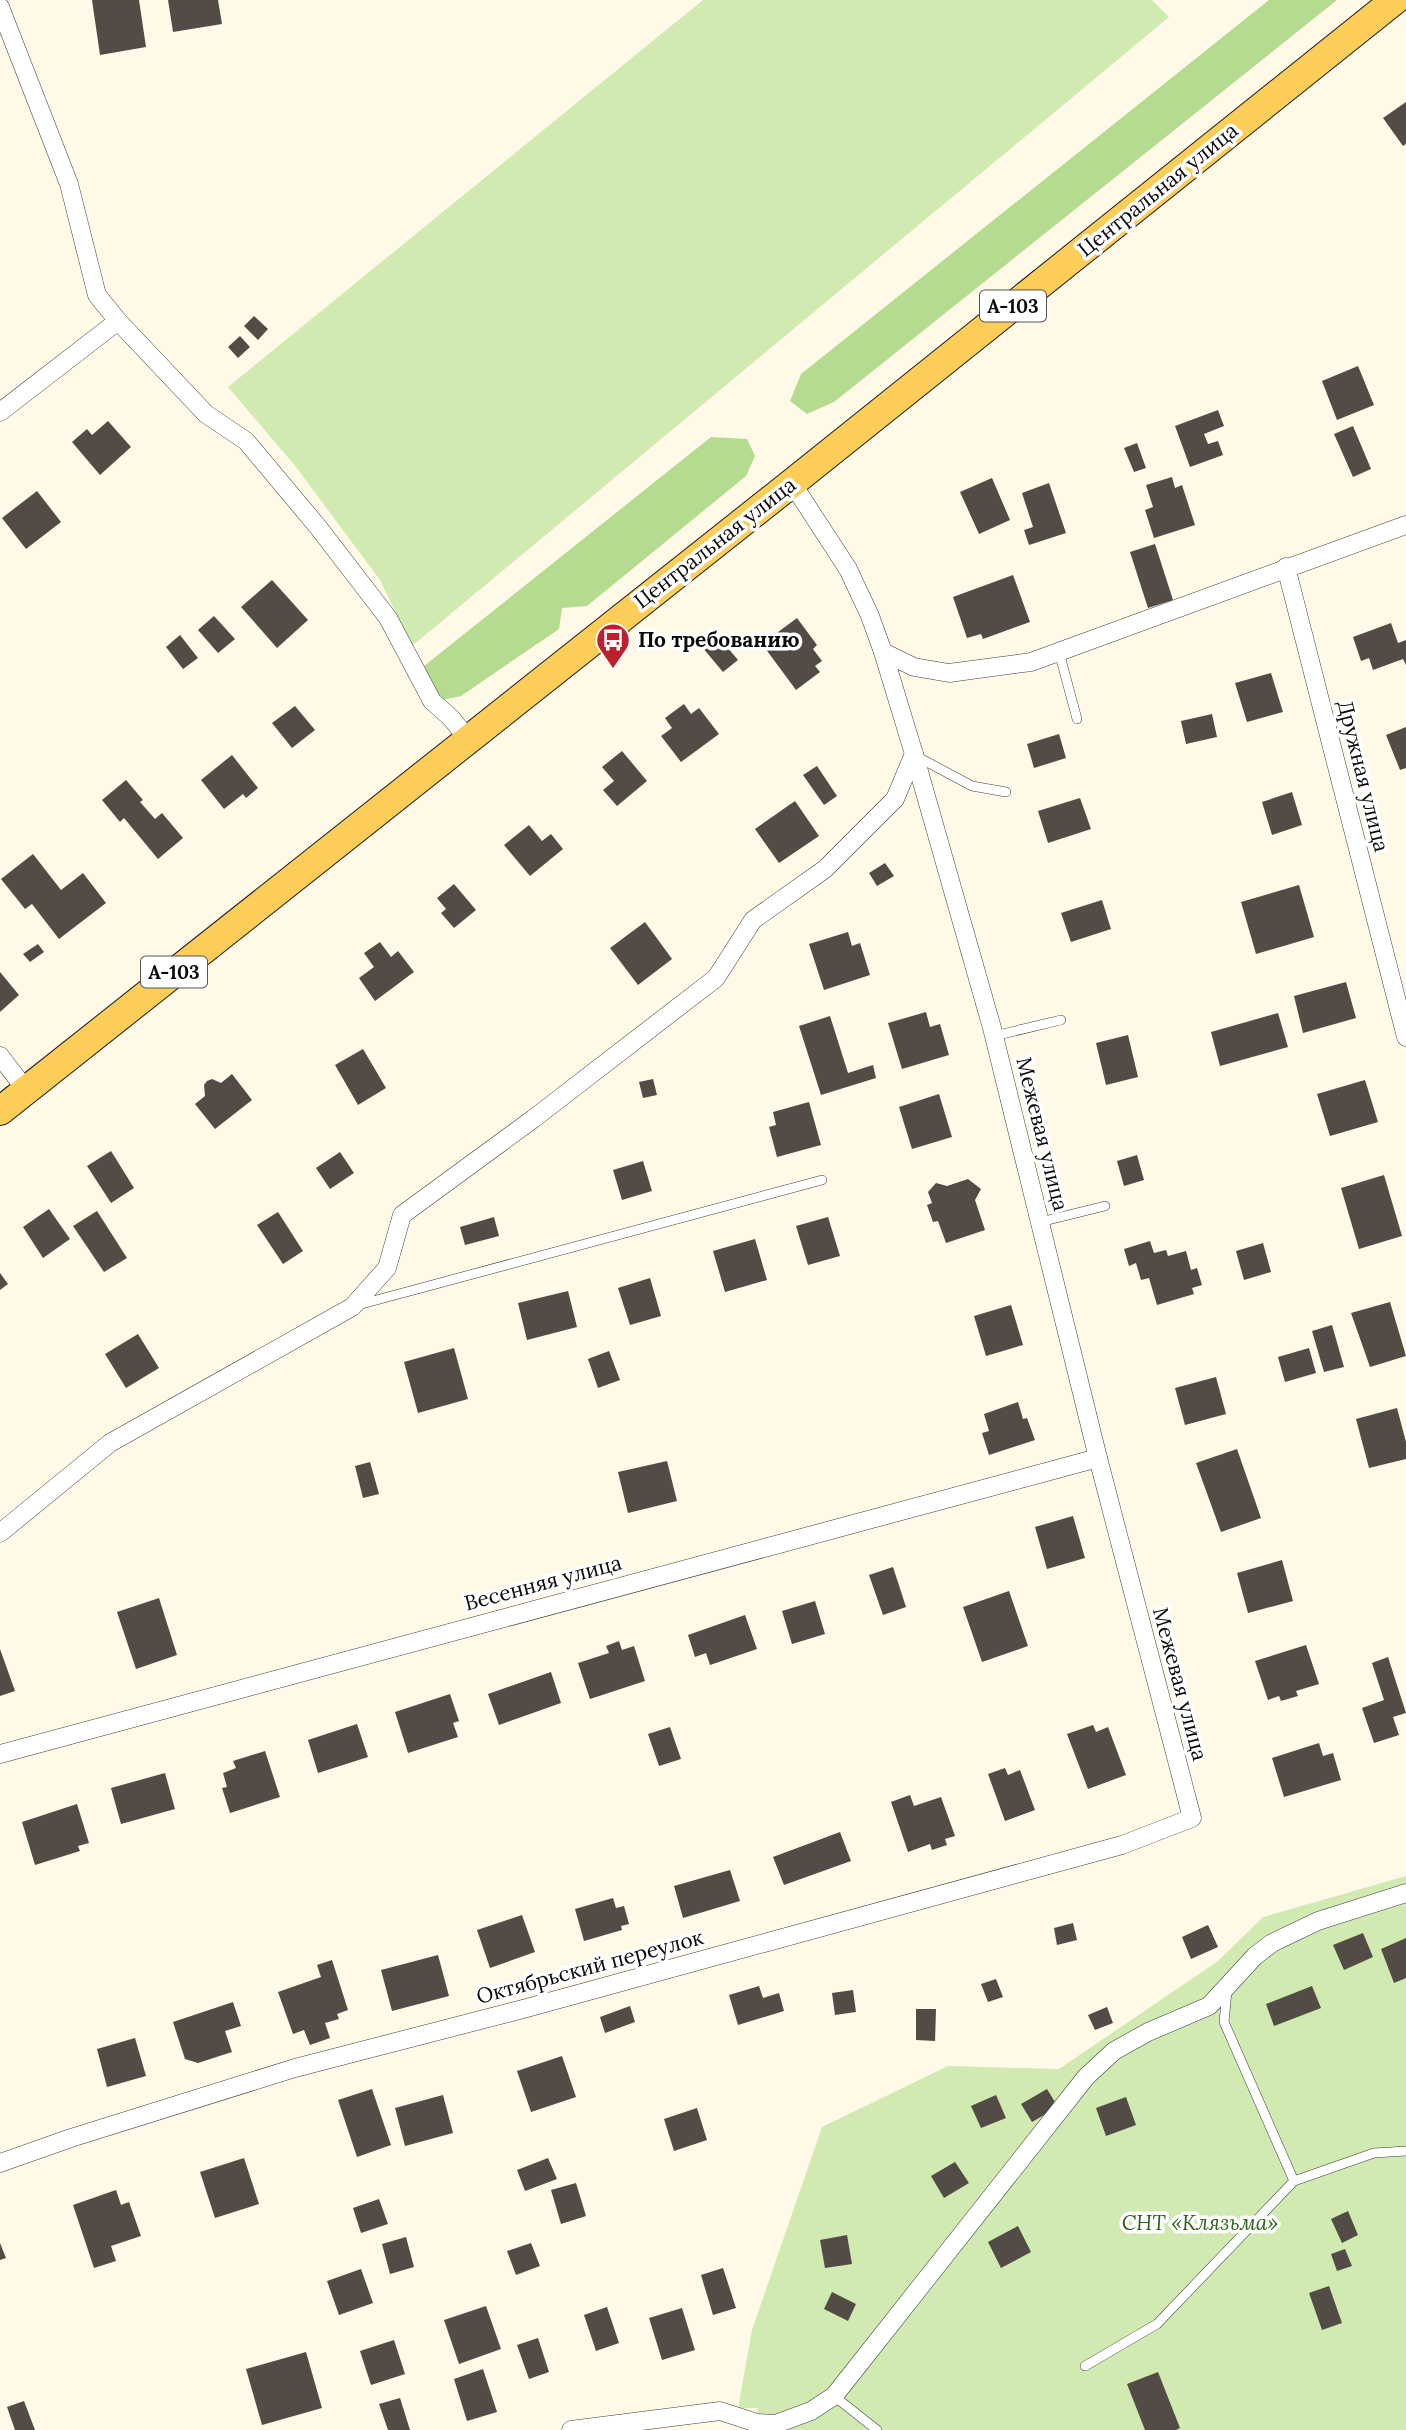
<svg xmlns="http://www.w3.org/2000/svg" width="1406" height="2430" font-family="Lora,serif">
<style>
.green{fill:#d1eab1}
.forest{fill:#b5db90}
.building{fill:#534b46}
.lines{fill:none;stroke-linecap:round;stroke-linejoin:round}
.service-casing{stroke:#3d3d3d;stroke-width:10}
.minor-casing{stroke:#3d3d3d;stroke-width:19}
.primary-casing{stroke:#1b1b1b;stroke-width:30}
.service{stroke:#fff;stroke-width:9}
.minor{stroke:#fff;stroke-width:18}
.primary{stroke:#fdcd59;stroke-width:28}
.labels{text-anchor:middle;stroke-width:7;stroke-linejoin:round;paint-order:stroke}
.shield{fill:#fff;stroke:#545454;stroke-width:2}
.shield-label{font-size:19px;font-weight:bold;fill:#0a0a0a}
.street-label{font-size:21px;fill:#0a0a0a;stroke:#fff}
.poi-label{font-size:21px;font-weight:bold;fill:#0a0a0a;stroke:#fff;text-anchor:start}
.park-label{font-size:21px;font-style:italic;fill:#2d631a;stroke:#fff}
</style>
<rect width="100%" height="100%" fill="#fff9e7"/>
<g class="green">
<path d="M703,0H1152L1169,17L412,646L380,580L296,467L228,387Z"/>
<path d="M1406,1876V2430H755L758,2408H738L752,2330L822,2127L948,2066L1059,2069L1218,1961L1263,1917Z"/>
</g>
<g class="forest">
<path d="M1269,0H1337L834,402L807,414L790,401L801,374Z"/>
<path d="M711,437L747,439L755,456L746,476L587,606L562,608L559,629L461,696L442,700L429,686L424,666Z"/>
</g>
<g class="building">
<path d="M92,0H139L146,47L100,55Z"/>
<path d="M168,0H218L222,24L173,32Z"/>
<path d="M1406,102V144L1403,146L1383,118Z"/>
<path d="M254,316L268,329L258,340L244,326Z"/>
<path d="M240,336L250,347L238,358L228,347Z"/>
<path d="M1358,366L1374,405L1337,420L1322,381Z"/>
<path d="M1218,410L1224,426L1204,434L1208,444L1218,441L1223,455L1190,467L1175,426Z"/>
<path d="M108,421L131,447L100,475L72,442L87,429L92,435Z"/>
<path d="M1353,426L1371,469L1353,477L1334,434Z"/>
<path d="M1137,443L1146,468L1134,472L1124,448Z"/>
<path d="M1172,477L1175,488L1182,485L1195,525L1154,538L1145,510L1153,507L1146,485Z"/>
<path d="M992,478L1010,520L979,534L960,492Z"/>
<path d="M1049,483L1066,533L1029,545L1024,530L1033,527L1022,493Z"/>
<path d="M37,491L61,522L26,549L2,518Z"/>
<path d="M1155,544L1173,600L1148,608L1130,552Z"/>
<path d="M1013,575L1030,622L983,639L981,634L967,638L953,597Z"/>
<path d="M272,580L308,620L277,648L241,607Z"/>
<path d="M214,616L235,639L218,653L198,630Z"/>
<path d="M797,618L817,645L813,649L822,661L815,666L820,672L796,690L762,644Z"/>
<path d="M1391,623L1398,643L1406,640V665L1403,659L1373,670L1369,658L1361,661L1353,637Z"/>
<path d="M180,635L198,658L183,669L166,647Z"/>
<path d="M717,635L738,660L723,672L702,647Z"/>
<path d="M1271,673L1283,712L1247,722L1235,683Z"/>
<path d="M684,704L691,714L699,708L719,734L681,762L661,736L672,728L665,718Z"/>
<path d="M295,706L315,730L292,748L272,723Z"/>
<path d="M1212,714L1217,737L1186,744L1181,721Z"/>
<path d="M1406,727V768L1400,770L1386,735Z"/>
<path d="M1059,734L1066,758L1034,768L1027,744Z"/>
<path d="M622,751L647,781L617,806L603,790L614,781L602,767Z"/>
<path d="M232,755L258,788L246,798L243,794L224,809L201,780Z"/>
<path d="M817,766L837,796L824,805L803,775Z"/>
<path d="M126,780L143,800L140,802L155,819L162,813L183,838L158,859L124,818L120,822L102,800Z"/>
<path d="M1292,792L1302,825L1272,835L1262,802Z"/>
<path d="M1080,798L1091,829L1048,843L1038,811Z"/>
<path d="M795,801L819,836L779,863L755,829Z"/>
<path d="M529,825L542,841L551,834L563,849L530,876L504,845Z"/>
<path d="M33,854L61,890L83,873L106,903L59,939L32,904L25,909L1,879Z"/>
<path d="M885,863L894,876L877,886L869,873Z"/>
<path d="M454,884L476,910L454,928L441,913L446,909L437,898Z"/>
<path d="M1299,885L1314,937L1256,954L1241,902Z"/>
<path d="M1102,900L1111,929L1071,942L1061,913Z"/>
<path d="M645,922L672,959L638,985L610,948Z"/>
<path d="M848,932L852,946L860,943L870,975L824,990L809,944Z"/>
<path d="M380,942L391,957L398,951L414,972L375,1001L359,978L374,967L364,953Z"/>
<path d="M38,944L44,952L30,962L23,954Z"/>
<path d="M0,972L19,995L0,1012Z"/>
<path d="M1346,982L1356,1018L1303,1033L1294,996Z"/>
<path d="M926,1012L930,1027L940,1024L949,1055L902,1069L888,1023Z"/>
<path d="M1278,1013L1288,1047L1220,1066L1211,1032Z"/>
<path d="M830,1016L848,1073L873,1065L876,1078L821,1095L799,1026Z"/>
<path d="M1128,1035L1138,1077L1106,1085L1096,1043Z"/>
<path d="M363,1049L386,1088L358,1105L335,1065Z"/>
<path d="M232,1074L252,1100L215,1129L195,1104L205,1096L204,1085L207,1081L212,1079L221,1083Z"/>
<path d="M653,1079L657,1095L643,1098L639,1082Z"/>
<path d="M1365,1080L1378,1122L1330,1136L1317,1094Z"/>
<path d="M939,1094L952,1137L912,1149L899,1107Z"/>
<path d="M809,1102L821,1145L777,1157L769,1127L776,1125L773,1112Z"/>
<path d="M111,1151L134,1188L111,1203L87,1166Z"/>
<path d="M340,1152L354,1173L330,1189L316,1168Z"/>
<path d="M1137,1155L1144,1180L1124,1186L1117,1161Z"/>
<path d="M643,1161L652,1191L622,1200L613,1170Z"/>
<path d="M1384,1175L1402,1236L1359,1249L1341,1188Z"/>
<path d="M968,1179L981,1189L975,1200L985,1230L946,1243L938,1221L933,1222L927,1205L932,1203L928,1192L936,1183L947,1186Z"/>
<path d="M49,1209L70,1239L43,1258L23,1227Z"/>
<path d="M97,1211L127,1258L104,1272L73,1226Z"/>
<path d="M278,1212L303,1251L283,1264L257,1225Z"/>
<path d="M494,1217L499,1236L465,1245L460,1227Z"/>
<path d="M828,1217L840,1256L808,1265L796,1226Z"/>
<path d="M755,1239L767,1280L725,1292L713,1251Z"/>
<path d="M1150,1241L1154,1253L1166,1250L1168,1256L1186,1251L1191,1270L1197,1268L1202,1285L1192,1288L1194,1294L1157,1305L1149,1278L1141,1280L1136,1263L1129,1266L1124,1249Z"/>
<path d="M1263,1243L1271,1272L1244,1280L1236,1251Z"/>
<path d="M0,1273L8,1284L0,1290Z"/>
<path d="M650,1278L661,1316L630,1325L618,1288Z"/>
<path d="M568,1291L577,1327L527,1340L518,1303Z"/>
<path d="M1390,1302L1406,1356L1370,1367L1351,1313Z"/>
<path d="M1011,1305L1023,1345L986,1356L974,1316Z"/>
<path d="M1332,1325L1344,1367L1324,1372L1312,1331Z"/>
<path d="M138,1334L159,1368L126,1388L105,1354Z"/>
<path d="M454,1348L468,1399L418,1413L404,1362Z"/>
<path d="M1309,1348L1316,1373L1285,1382L1278,1357Z"/>
<path d="M609,1351L620,1380L598,1388L588,1359Z"/>
<path d="M1216,1377L1226,1414L1185,1425L1175,1388Z"/>
<path d="M1018,1402L1023,1419L1027,1418L1035,1440L989,1455L982,1433L989,1431L984,1414Z"/>
<path d="M1397,1408L1406,1442V1459L1369,1468L1356,1419Z"/>
<path d="M1237,1449L1261,1518L1221,1532L1196,1463Z"/>
<path d="M667,1461L677,1501L628,1513L618,1472Z"/>
<path d="M370,1462L379,1494L363,1498L355,1466Z"/>
<path d="M1073,1516L1085,1558L1047,1569L1035,1527Z"/>
<path d="M1282,1560L1293,1601L1248,1613L1237,1573Z"/>
<path d="M893,1567L906,1607L883,1615L869,1575Z"/>
<path d="M1009,1591L1028,1646L982,1662L963,1607Z"/>
<path d="M159,1598L177,1655L136,1669L117,1612Z"/>
<path d="M815,1601L825,1634L792,1644L782,1611Z"/>
<path d="M745,1615L757,1649L710,1665L706,1653L695,1657L688,1635Z"/>
<path d="M619,1641L622,1650L634,1646L645,1681L590,1699L578,1663L609,1653L606,1646Z"/>
<path d="M1306,1645L1319,1684L1296,1691L1298,1696L1281,1701L1279,1696L1268,1700L1255,1661Z"/>
<path d="M0,1649L15,1691L0,1696Z"/>
<path d="M1388,1657L1406,1713L1393,1717L1399,1735L1374,1743L1362,1708L1384,1700L1372,1663Z"/>
<path d="M551,1672L561,1703L499,1725L488,1694Z"/>
<path d="M450,1694L459,1721L453,1723L458,1737L408,1753L395,1712Z"/>
<path d="M357,1724L368,1757L318,1773L308,1740Z"/>
<path d="M1093,1725L1096,1732L1108,1727L1126,1775L1088,1789L1067,1734Z"/>
<path d="M670,1727L681,1759L659,1766L648,1734Z"/>
<path d="M1319,1743L1323,1756L1333,1753L1341,1780L1284,1797L1272,1758Z"/>
<path d="M265,1751L280,1797L230,1813L222,1788L227,1787L223,1773L236,1768L233,1761Z"/>
<path d="M1005,1768L1008,1775L1020,1770L1035,1810L1005,1821L988,1774Z"/>
<path d="M165,1773L175,1809L121,1824L111,1788Z"/>
<path d="M910,1795L914,1806L941,1797L955,1836L945,1839L947,1845L932,1850L930,1844L908,1852L891,1802Z"/>
<path d="M77,1804L89,1843L78,1846L80,1851L35,1865L22,1822Z"/>
<path d="M840,1832L851,1861L784,1885L773,1857Z"/>
<path d="M730,1870L740,1901L683,1918L674,1886Z"/>
<path d="M613,1898L616,1908L624,1906L629,1924L621,1926L622,1930L584,1941L575,1909Z"/>
<path d="M522,1915L535,1952L490,1968L477,1930Z"/>
<path d="M1073,1923L1077,1940L1057,1945L1054,1928Z"/>
<path d="M1208,1925L1218,1947L1191,1959L1182,1937Z"/>
<path d="M1363,1933L1373,1957L1344,1970L1333,1945Z"/>
<path d="M1406,1938V1978L1394,1983L1381,1949Z"/>
<path d="M438,1955L449,1996L392,2011L381,1970Z"/>
<path d="M332,1960L348,2010L337,2014L339,2019L325,2023L330,2038L310,2045L304,2030L293,2034L278,1992L321,1977L317,1965Z"/>
<path d="M996,1979L1003,1997L988,2002L981,1984Z"/>
<path d="M759,1986L763,1998L779,1993L784,2011L738,2025L729,1995Z"/>
<path d="M1312,1986L1321,2008L1274,2026L1266,2004Z"/>
<path d="M853,1990L856,2012L835,2015L832,1993Z"/>
<path d="M233,2002L241,2026L225,2031L232,2052L198,2063L185,2059L173,2022Z"/>
<path d="M630,2006L635,2022L605,2033L600,2017Z"/>
<path d="M1107,2007L1113,2023L1095,2030L1088,2015Z"/>
<path d="M916,2009H936L935,2041L916,2040Z"/>
<path d="M135,2038L146,2076L107,2087L97,2049Z"/>
<path d="M562,2056L576,2097L531,2112L517,2071Z"/>
<path d="M372,2089L391,2145L357,2157L338,2100Z"/>
<path d="M1047,2089L1058,2107L1032,2122L1021,2104Z"/>
<path d="M443,2095L453,2133L405,2146L395,2108Z"/>
<path d="M996,2095L1006,2118L981,2128L971,2106Z"/>
<path d="M1126,2097L1136,2125L1106,2136L1096,2108Z"/>
<path d="M697,2108L707,2140L674,2151L664,2119Z"/>
<path d="M244,2158L259,2204L215,2218L200,2172Z"/>
<path d="M548,2158L557,2179L525,2191L517,2170Z"/>
<path d="M955,2162L969,2183L944,2198L931,2176Z"/>
<path d="M576,2183L586,2216L561,2224L551,2190Z"/>
<path d="M116,2190L121,2205L129,2202L141,2236L111,2246L116,2261L94,2268L73,2205Z"/>
<path d="M379,2199L388,2224L361,2233L353,2208Z"/>
<path d="M1348,2211L1358,2235L1342,2243L1331,2219Z"/>
<path d="M1018,2226L1031,2252L1001,2268L988,2242Z"/>
<path d="M847,2235L852,2264L825,2268L820,2240Z"/>
<path d="M406,2237L414,2267L390,2274L382,2244Z"/>
<path d="M0,2243L6,2258L0,2260Z"/>
<path d="M531,2243L540,2266L516,2275L507,2251Z"/>
<path d="M1345,2249L1352,2266L1337,2271L1331,2254Z"/>
<path d="M723,2268L736,2308L713,2315L701,2275Z"/>
<path d="M361,2269L373,2303L339,2315L327,2281Z"/>
<path d="M1329,2286L1342,2323L1322,2330L1309,2293Z"/>
<path d="M832,2292L856,2304L848,2321L824,2309Z"/>
<path d="M486,2306L501,2349L459,2364L444,2320Z"/>
<path d="M607,2307L619,2343L596,2351L584,2315Z"/>
<path d="M682,2308L695,2350L662,2360L649,2318Z"/>
<path d="M538,2338L549,2372L529,2379L517,2345Z"/>
<path d="M394,2340L405,2374L371,2385L360,2351Z"/>
<path d="M306,2352L322,2408L262,2425L246,2369Z"/>
<path d="M483,2369L497,2412L467,2421L454,2379Z"/>
<path d="M1158,2372L1180,2428L1176,2430H1145L1127,2384Z"/>
<path d="M400,2398L410,2430H388L379,2404Z"/>
<path d="M24,2401L35,2430H15L7,2407Z"/>
</g>
<g class="lines">
<g class="service-casing">
<g id="service">
<path d="M1059,652L1077,719"/>
<path d="M914,755L972,786L1006,792"/>
<path d="M994,1036L1061,1020"/>
<path d="M1040,1222L1105,1206"/>
<path d="M358,1305L822,1180"/>
<path d="M1227,1991L1224,2022L1294,2181"/>
<path d="M1085,2366L1157,2324L1294,2181L1374,2153L1406,2151"/>
<path d="M834,2396L877,2430"/>
</g>
</g>
<g class="minor-casing">
<g id="minor">
<path d="M0,7L69,184L97,295L118,321L206,414L246,441L318,527L388,618L432,701L451,718L469,740"/>
<path d="M0,412L118,321"/>
<path d="M1286,567L1406,1037"/>
<path d="M883,652L914,667L949,673L1031,662L1406,525"/>
<path d="M0,1056L26,1090"/>
<path d="M0,1533L110,1443L352,1307L387,1268L402,1215L533,1119L716,978L753,920L825,869L895,799L914,754"/>
<path d="M0,1754L1098,1458"/>
<path d="M0,2163L71,2138L295,2068L523,2009L1122,1845L1192,1818L1098,1458L992,1028L914,754L883,652L870,616L848,569L792,483"/>
<path d="M571,2430L720,2411L757,2423L776,2424L811,2411L834,2396L1086,2077L1114,2051L1148,2032L1209,2006L1255,1956L1272,1943L1318,1921L1406,1893"/>
</g>
</g>
<g class="primary-casing">
<path id="primary" d="M0,1111L792,483L1395,0"/>
</g>
<use href="#service" class="service"/>
<use href="#minor" class="minor"/>
<use href="#primary" class="primary"/>
</g>
<defs>
<g id="bus-pin" transform="scale(1.75)"><path d="M0 17L-7.5 6A9.5 9.5 0 1 1 7.5 6Z" fill="#bd1f2f" stroke="#fff"/><path d="M-5-6H5V4H4V6H2V4H-2V6H-4V4H-5ZM-3.5-4V0h7V-4ZM-3.5 1.2v1.5H-2V1.2ZM2 1.2v1.5H3.5V1.2Z" fill="#fff"/></g>
</defs>
<g fill-rule="evenodd">
<use href="#bus-pin" x="613" y="640"/>
</g>
<g class="labels">
<g class="shield">
<rect x="980" y="290.5" width="66" height="31" rx="5"/>
<rect x="141" y="956.5" width="66" height="31" rx="5"/>
</g>
<g class="shield-label">
<text x="1013" y="313">А-103</text>
<text x="174" y="979">А-103</text>
</g>
<g class="street-label">
<text transform="translate(1158 190) rotate(-39)" y="7">Центральная улица</text>
<text transform="translate(715 543) rotate(-38)" y="7">Центральная улица</text>
<text transform="translate(1363 776) rotate(76)" y="7">Дружная улица</text>
<text transform="translate(1042 1134) rotate(76)" y="7">Межевая улица</text>
<text transform="translate(543 1583) rotate(-15)" y="7">Весенняя улица</text>
<text transform="translate(1180 1684) rotate(75)" y="7">Межевая улица</text>
<text transform="translate(590 1967) rotate(-15)" y="7">Октябрьский переулок</text>
</g>
<g class="poi-label">
<text x="638" y="647">По требованию</text>
</g>
<g class="park-label">
<text x="1200" y="2230">СНТ «Клязьма»</text>
</g>
</g>
</svg>
